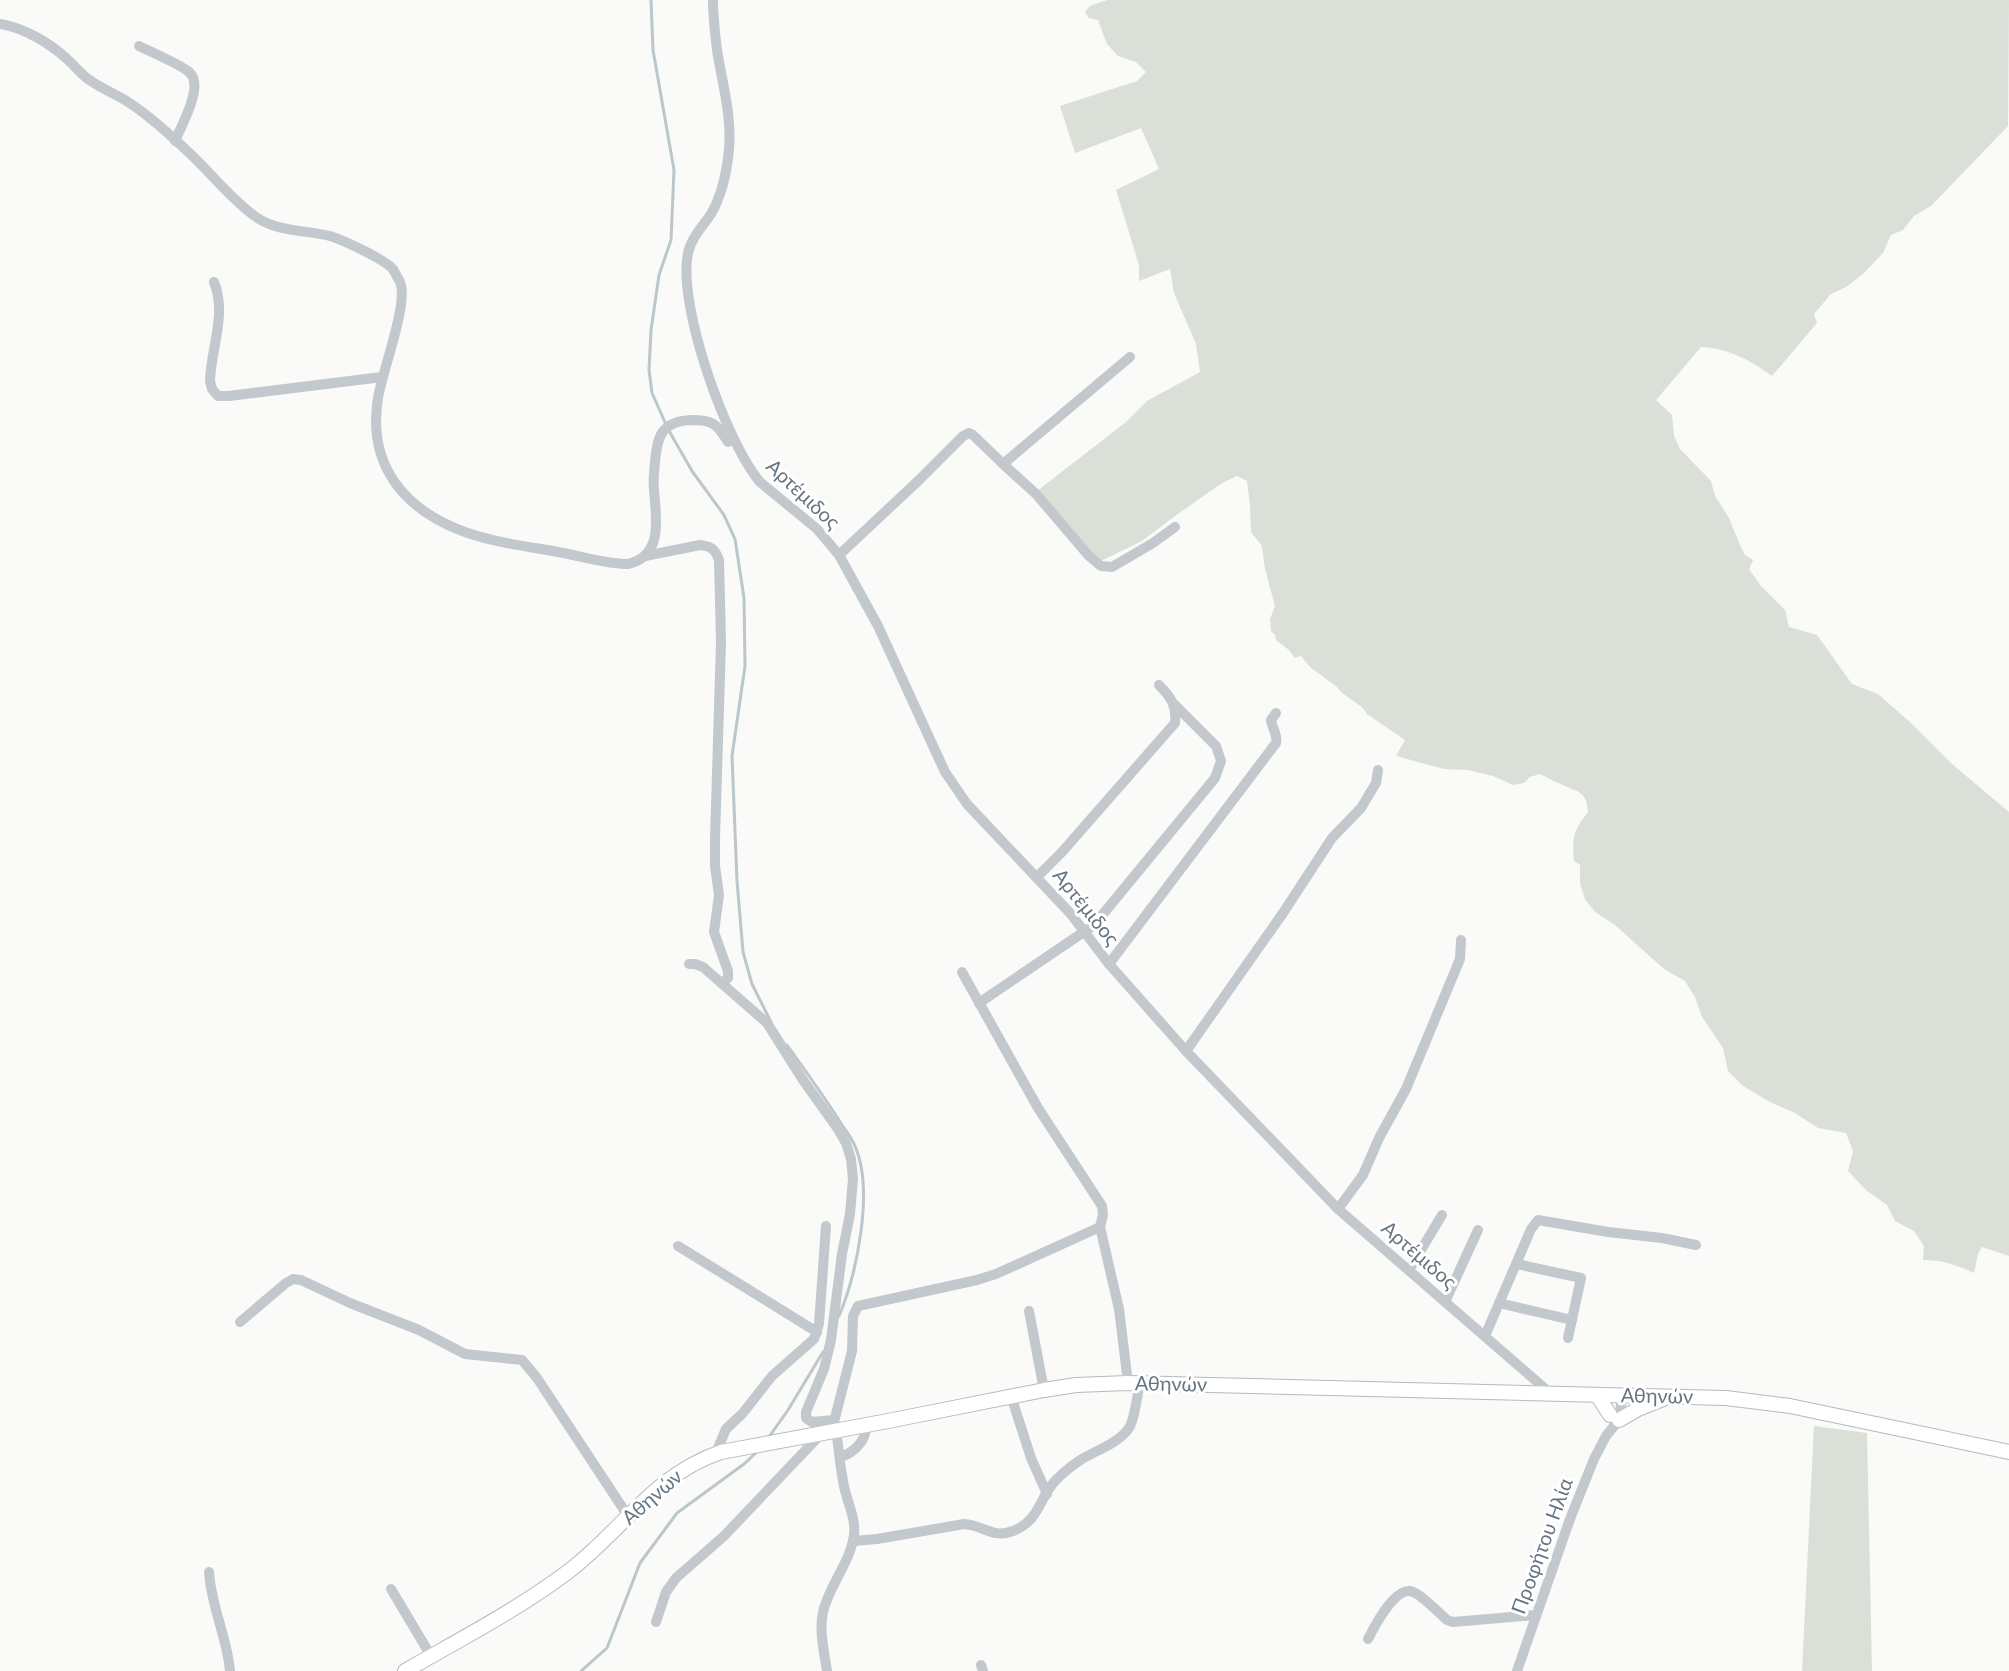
<svg xmlns="http://www.w3.org/2000/svg" width="2009" height="1671" font-family="Lato,sans-serif">
<style>
.green{fill:#dadfd7}
.lines{fill:none;stroke-linecap:round;stroke-linejoin:round}
.stream{stroke:#bbc7cb;stroke-width:3}
.major-casing{stroke:#b5babe;stroke-width:16}
.minor{stroke:#c3c8cc;stroke-width:10}
.major{stroke:#fff;stroke-width:14}
.labels{text-anchor:middle;stroke-width:6;stroke-linejoin:round;paint-order:stroke}
.street-label{font-size:20px;fill:#657683;stroke:#fff}
</style>
<rect width="100%" height="100%" fill="#fafaf8"/>
<g class="green">
<path d="M1107,0H2009L2008,126L1931,206L1914,216L1903,230L1891,235L1883,253L1863,274L1846,287L1831,294L1814,314L1817,323L1772,376C1750,360 1728,348 1701,347L1656,400L1672,415L1674,436L1680,449L1711,481L1715,496L1729,518L1740,545L1745,555L1753,560L1749,569L1761,586L1785,610L1789,627L1817,635L1852,684L1878,694L1911,723L1952,764L2009,812V1256L1982,1247L1978,1254L1974,1273C1957,1265 1942,1260 1923,1260L1924,1246L1914,1231L1895,1221L1887,1205L1866,1190L1848,1171L1853,1151L1846,1133L1818,1128L1795,1113L1770,1102L1743,1086L1728,1071L1723,1048L1702,1017L1695,997L1685,981L1664,969L1615,925L1595,912L1585,899L1580,883V865L1574,861C1572,837 1573,831 1588,812C1586,791 1580,793 1563,785C1555,782 1548,778 1540,774L1530,777L1524,783L1513,785L1493,776L1468,770L1444,769L1396,756L1405,740L1367,714L1363,708L1342,693L1337,687L1310,667L1301,656L1295,658L1289,650L1276,640L1275,635L1271,631L1270,619L1275,606L1265,569L1262,546L1251,532L1250,505L1247,481L1237,476L1222,483L1175,516L1142,541L1099,562L1037,491L1126,422L1147,401L1200,372L1196,344L1174,293L1170,269L1139,281V265L1116,190L1159,169L1141,128L1075,153L1060,106L1137,81L1146,72L1136,62L1118,56L1107,44L1098,20L1089,18L1085,12L1090,6Z"/>
<path d="M1814,1426L1867,1433L1872,1671H1802Z"/>
</g>
<g class="lines">
<g class="stream">
<path d="M651,0L653,50L674,170L671,240L659,275L651,330L649,370L652,393L668,429L692,471L724,515L735,539L744,598L745,666L732,756L737,881L743,952L752,984L771,1022"/>
<path d="M787,1045C804,1069 821,1092 837,1117C842,1126 850,1135 854,1144C875,1188 857,1273 839,1316"/>
<path d="M769,1437L788,1410L823,1352"/>
<path d="M581,1671L607,1648L640,1563L677,1513L744,1464L759,1450"/>
</g>
<g class="major-casing">
<g id="major">
<path d="M1597,1395L1610,1415"/>
<path d="M1619,1420L1638,1409L1663,1399"/>
<path d="M405,1671C459,1640 515,1611 565,1574C621,1533 651,1476 721,1452L888,1421L1044,1390L1076,1385L1128,1383L1726,1398L1790,1406L2009,1452"/>
</g>
</g>
<g class="minor">
<path d="M713,0C713,17 715,33 717,50C722,82 732,116 729,149C727,171 722,195 711,214C703,226 691,238 688,253C677,305 726,442 760,482L817,529L839,555L878,626L945,772L967,804L1070,913L1109,964L1186,1051L1338,1209L1550,1393"/>
<path d="M0,24C24,28 50,43 67,59C74,65 80,73 88,79C99,87 113,93 125,100C146,113 166,131 184,148C209,170 229,198 256,217C278,232 305,230 330,236C343,240 384,259 393,269C395,273 398,278 400,282C409,302 382,372 378,398C367,465 404,510 465,532C493,542 524,546 553,551C578,555 604,564 628,564C664,556 656,517 654,490C653,481 654,471 655,462C657,437 661,421 692,420C713,420 717,424 728,442"/>
<path d="M139,46C151,52 180,64 189,72C205,85 181,126 175,141"/>
<path d="M214,282C227,314 211,348 210,381L212,389L218,396H229L382,377"/>
<path d="M1003,464L1036,494L1089,556L1101,566L1112,567L1153,543L1175,527"/>
<path d="M839,555L917,482L963,436L969,433L973,435L1003,464L1130,357"/>
<path d="M645,556L700,545C711,546 715,549 719,560L721,642L715,839V866L719,895L714,932L728,971V978L722,983"/>
<path d="M1037,877L1062,852L1175,723C1177,706 1171,697 1159,685"/>
<path d="M689,964H695L703,967L767,1023L803,1080L838,1129L846,1143L851,1159L853,1179L850,1214L842,1254L831,1340L824,1369L806,1412V1418L812,1422L834,1420"/>
<path d="M1109,964L1276,743C1278,735 1272,728 1271,720L1276,713"/>
<path d="M962,972L1038,1108L1102,1206L1103,1215L1100,1227L1119,1309L1128,1383"/>
<path d="M979,1003L1094,925L1215,778L1221,761L1216,746L1174,704"/>
<path d="M1186,1051L1283,913L1332,838L1361,808L1376,783L1378,770"/>
<path d="M1338,1209L1363,1175L1379,1138L1406,1089L1460,959L1461,940"/>
<path d="M678,1246L817,1332"/>
<path d="M1517,1264L1581,1278L1568,1338"/>
<path d="M1409,1270L1442,1215"/>
<path d="M1445,1302L1478,1230"/>
<path d="M1499,1303L1572,1320"/>
<path d="M1029,1311L1044,1390"/>
<path d="M240,1322L286,1283L293,1279L301,1280L350,1303L419,1330L465,1354L522,1360L537,1378L628,1516"/>
<path d="M1485,1336L1531,1229L1538,1220L1608,1232L1662,1238L1696,1245"/>
<path d="M1011,1396L1031,1458L1047,1494"/>
<path d="M833,1426L852,1351L853,1316L858,1306L977,1280L996,1274L1100,1227"/>
<path d="M716,1453L726,1429L743,1413L772,1376L814,1339L819,1324L826,1226"/>
<path d="M840,1457C854,1453 867,1440 866,1425"/>
<path d="M853,1541L877,1539L964,1524C983,1525 993,1539 1013,1531C1041,1520 1039,1496 1057,1479C1064,1472 1074,1464 1082,1459C1097,1450 1119,1443 1129,1428C1135,1419 1137,1395 1140,1383"/>
<path d="M209,1572C211,1606 227,1637 230,1671"/>
<path d="M391,1589L431,1656"/>
<path d="M656,1622L666,1592L676,1578L724,1536L822,1433"/>
<path d="M1368,1639C1374,1627 1394,1589 1410,1591C1419,1592 1439,1613 1447,1620L1453,1622L1536,1615"/>
<path d="M981,1665L983,1671"/>
<path d="M827,1671C824,1652 819,1630 823,1612C829,1586 851,1561 854,1535C856,1518 847,1502 844,1486C840,1468 839,1449 836,1431"/>
<path d="M1517,1671L1570,1519L1594,1459L1606,1436L1619,1420L1622,1396"/>
</g>
<use href="#major" class="major"/>
</g>
<g class="labels">
<g class="street-label">
<text transform="translate(803 494) rotate(43)" y="7">Αρτέμιδος</text>
<text transform="translate(1086 907) rotate(51)" y="7">Αρτέμιδος</text>
<text transform="translate(1419 1255) rotate(41)" y="7">Αρτέμιδος</text>
<text transform="translate(1171 1384) rotate(1)" y="7">Αθηνών</text>
<text transform="translate(1657 1396) rotate(1)" y="7">Αθηνών</text>
<text transform="translate(652 1497) rotate(-41)" y="7">Αθηνών</text>
<text transform="translate(1542 1546) rotate(-70)" y="7">Προφήτου Ηλία</text>
</g>
</g>
</svg>
